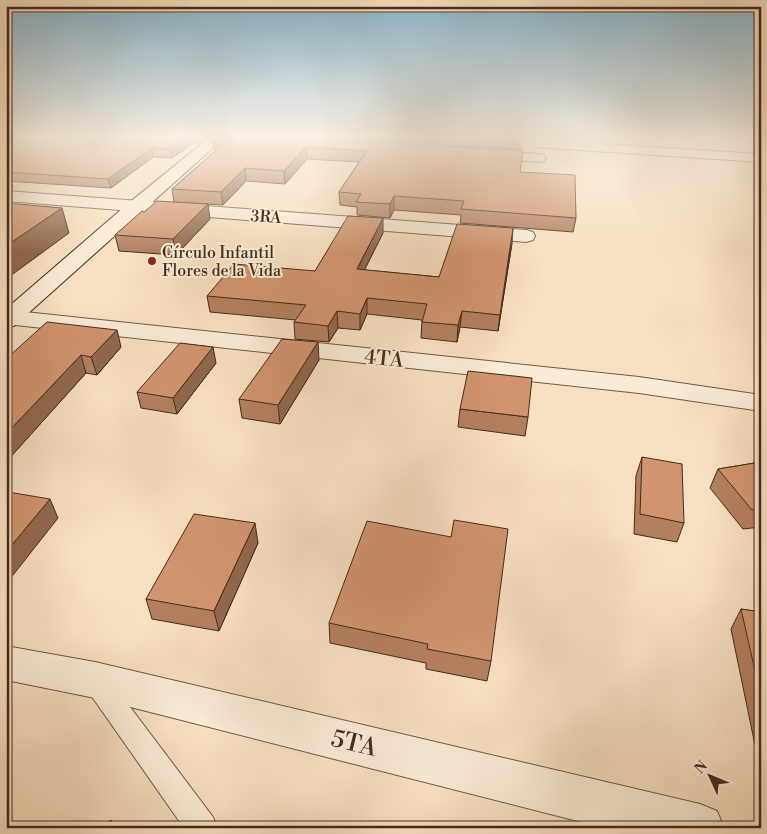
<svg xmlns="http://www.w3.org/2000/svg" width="767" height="834" font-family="'Libre Bodoni',serif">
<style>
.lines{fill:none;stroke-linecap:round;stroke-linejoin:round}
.lane-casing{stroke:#725845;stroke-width:2}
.street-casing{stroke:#725845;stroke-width:2}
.secondary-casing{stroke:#452b1c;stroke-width:2}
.lane{fill:#faebd7;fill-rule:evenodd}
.street{fill:#faebd7;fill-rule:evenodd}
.secondary{fill:#faebd7;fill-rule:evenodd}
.wall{fill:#b47f5f;stroke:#452b1c}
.shaded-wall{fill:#92684d;stroke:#452b1c}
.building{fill:#d1946e;stroke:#452b1c}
.poi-dot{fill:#8f2418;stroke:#faebd7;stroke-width:2}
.labels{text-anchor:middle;stroke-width:4;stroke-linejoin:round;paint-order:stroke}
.far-street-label{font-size:16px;fill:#452b1c;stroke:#faebd7}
.far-poi-label{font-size:16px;fill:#452b1c;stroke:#faebd7;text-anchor:start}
.street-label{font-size:20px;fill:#452b1c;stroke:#faebd7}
.near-street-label{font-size:24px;fill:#452b1c;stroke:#faebd7}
</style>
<rect width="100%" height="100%" fill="#f7e0c1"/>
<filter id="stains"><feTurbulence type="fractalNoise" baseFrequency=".004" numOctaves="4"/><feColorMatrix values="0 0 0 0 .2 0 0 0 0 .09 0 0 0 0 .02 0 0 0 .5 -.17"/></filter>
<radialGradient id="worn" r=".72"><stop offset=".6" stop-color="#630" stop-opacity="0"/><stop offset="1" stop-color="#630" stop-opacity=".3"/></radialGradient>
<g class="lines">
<g class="lane-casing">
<path id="lane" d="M97,671L106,675L213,817L217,828H184L88,691L84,683L88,675Z"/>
</g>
<g class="street-casing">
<g id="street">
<path d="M185,137H250L253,140L246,144L192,141Z"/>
<path d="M539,140L761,154V162L534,147L532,144L534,141Z"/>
<path d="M486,150L539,154L544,155L546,158L544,161L539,162L481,157L479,154L481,151Z"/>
<path d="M6,191L526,230L533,232L535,236L533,240L526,242L6,201Z"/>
<path d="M6,310L639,377L761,395V411L639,393L6,324Z"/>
<path d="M6,646L95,662L700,804L717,811L724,828H605L95,698L6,680Z"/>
</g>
</g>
<g class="secondary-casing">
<path id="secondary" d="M210,137H225L14,326L6,328V309L130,202Z"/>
</g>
<use href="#lane" class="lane"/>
<use href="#street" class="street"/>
<use href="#secondary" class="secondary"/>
</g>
<g class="wall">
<path d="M6,137L193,143L172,158L153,157L111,188L6,181Z"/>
<path d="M285,137H522L520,151V172L576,218L573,232L460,223L461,215L394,210L390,218L357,215V207L340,205L339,192L359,162L307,159L285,184L246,181L223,205L174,202L172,189L215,151L214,149L212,138Z"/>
<path d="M144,212L210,219L176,255L119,251L115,235Z"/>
<path d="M383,233L364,270L439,277L512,243L498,331L460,327L457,342L421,338L422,320L367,314L360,330L338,328L329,342L295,339L294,322L296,320L210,312L207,296L315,271Z"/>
<path d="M121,347L97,375L86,373L6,462V359Z"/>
<path d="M319,360L280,424L242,418L239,399Z"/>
<path d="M216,363L177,414L141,408L137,392Z"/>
<path d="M460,409L528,417L525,436L458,427Z"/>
<path d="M642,457L684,523L677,542L634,534L636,476Z"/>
<path d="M761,462V527L743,529L710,488L718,469Z"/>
<path d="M451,537L491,661L487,681L426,669V663L330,643L329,623Z"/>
<path d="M258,543L219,631L152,619L146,599Z"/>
<path d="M741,609L761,612V745H755L731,629Z"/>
</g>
<g class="shaded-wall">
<path d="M188,137H192L193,143L172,158L170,149Z"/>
<path d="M306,147L307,159L285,184L284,171Z"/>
<path d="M152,148L153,157L111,188L108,179Z"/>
<path d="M245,168L246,181L223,205L221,192Z"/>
<path d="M394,196V210L390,218V204Z"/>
<path d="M208,204L210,219L176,255L173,239Z"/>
<path d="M62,208L69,233L6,279V246Z"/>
<path d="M383,218V233L357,285V269Z"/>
<path d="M513,228L512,243L498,331L500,315Z"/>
<path d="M367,298V314L360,330V314Z"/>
<path d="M337,311L338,328L329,342L328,326Z"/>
<path d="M462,311L460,327L457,342L458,325Z"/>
<path d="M117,330L121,347L97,375L91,357Z"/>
<path d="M318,342L319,360L280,424L278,405Z"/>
<path d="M213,347L216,363L177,414L173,398Z"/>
<path d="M81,355L86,373L6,462V434Z"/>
<path d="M50,499L58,518L6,584V552Z"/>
<path d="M255,523L258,543L219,631L214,611Z"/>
</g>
<g class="building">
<path d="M6,137H188L170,149L152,148L108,179L6,172Z"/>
<path d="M213,137H284L519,150L523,151L520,172L575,175L576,218L461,209L464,201L394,196L390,204L356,202L361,194L339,192L367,151L306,147L284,171L245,168L221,192L172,189L220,147L212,138Z"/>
<path d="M431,137H522L521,142Z"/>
<path d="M157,201L208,204L173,239L115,235L142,211L144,212Z"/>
<path d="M6,203L62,208L6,246Z"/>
<path d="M348,216L383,218L357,269L439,277L457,224L513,228L500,315L462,311L458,325L422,322L427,304L367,298L360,314L337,311L328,326L294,322L306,305L207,296L234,264L315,271Z"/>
<path d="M47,322L117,330L91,357L81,355L6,434V359Z"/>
<path d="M282,339L318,342L278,405L239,399Z"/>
<path d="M180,343L213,347L173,398L137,392Z"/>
<path d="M468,371L532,378L528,417L460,409Z"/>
<path d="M642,457L682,464L684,523L640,514Z"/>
<path d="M761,462V508L752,510L718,469Z"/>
<path d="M8,492L50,499L6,552V495Z"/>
<path d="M194,514L255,523L214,611L146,599Z"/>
<path d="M454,520L508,529L491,661L427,649L428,644L329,623L367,521L451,537Z"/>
<path d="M741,609L761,612V697Z"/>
<path d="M111,820L116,828H101Z"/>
</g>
<linearGradient id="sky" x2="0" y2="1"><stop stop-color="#8ab8d2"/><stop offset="0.54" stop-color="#fbf1e3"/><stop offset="1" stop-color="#fbf1e3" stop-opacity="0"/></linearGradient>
<rect width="767" height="254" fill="url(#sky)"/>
<circle class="poi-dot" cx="152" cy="261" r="5"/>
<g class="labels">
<g class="far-street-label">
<text transform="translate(266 216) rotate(4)" y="6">3RA</text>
</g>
<g class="far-poi-label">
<text x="162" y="258">Círculo Infantil<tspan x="162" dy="18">Flores de la Vida</tspan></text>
</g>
<g class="street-label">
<text transform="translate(384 358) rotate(6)" y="7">4TA</text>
</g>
<g class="near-street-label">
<text transform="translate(354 743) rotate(14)" y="8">5TA</text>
</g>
</g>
<rect width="767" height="834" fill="none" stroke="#f7e0c1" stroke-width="25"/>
<rect x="8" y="8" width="752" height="819" fill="none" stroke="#452b1c" stroke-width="2.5"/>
<rect x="12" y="12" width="742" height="809" fill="none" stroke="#452b1c"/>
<g transform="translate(710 776) rotate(314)" stroke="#faebd7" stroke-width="4" paint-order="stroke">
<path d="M0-4L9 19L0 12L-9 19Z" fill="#452b1c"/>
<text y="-8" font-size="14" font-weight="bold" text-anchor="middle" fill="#452b1c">N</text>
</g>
<rect width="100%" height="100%" filter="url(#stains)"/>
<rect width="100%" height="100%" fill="url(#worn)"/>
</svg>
